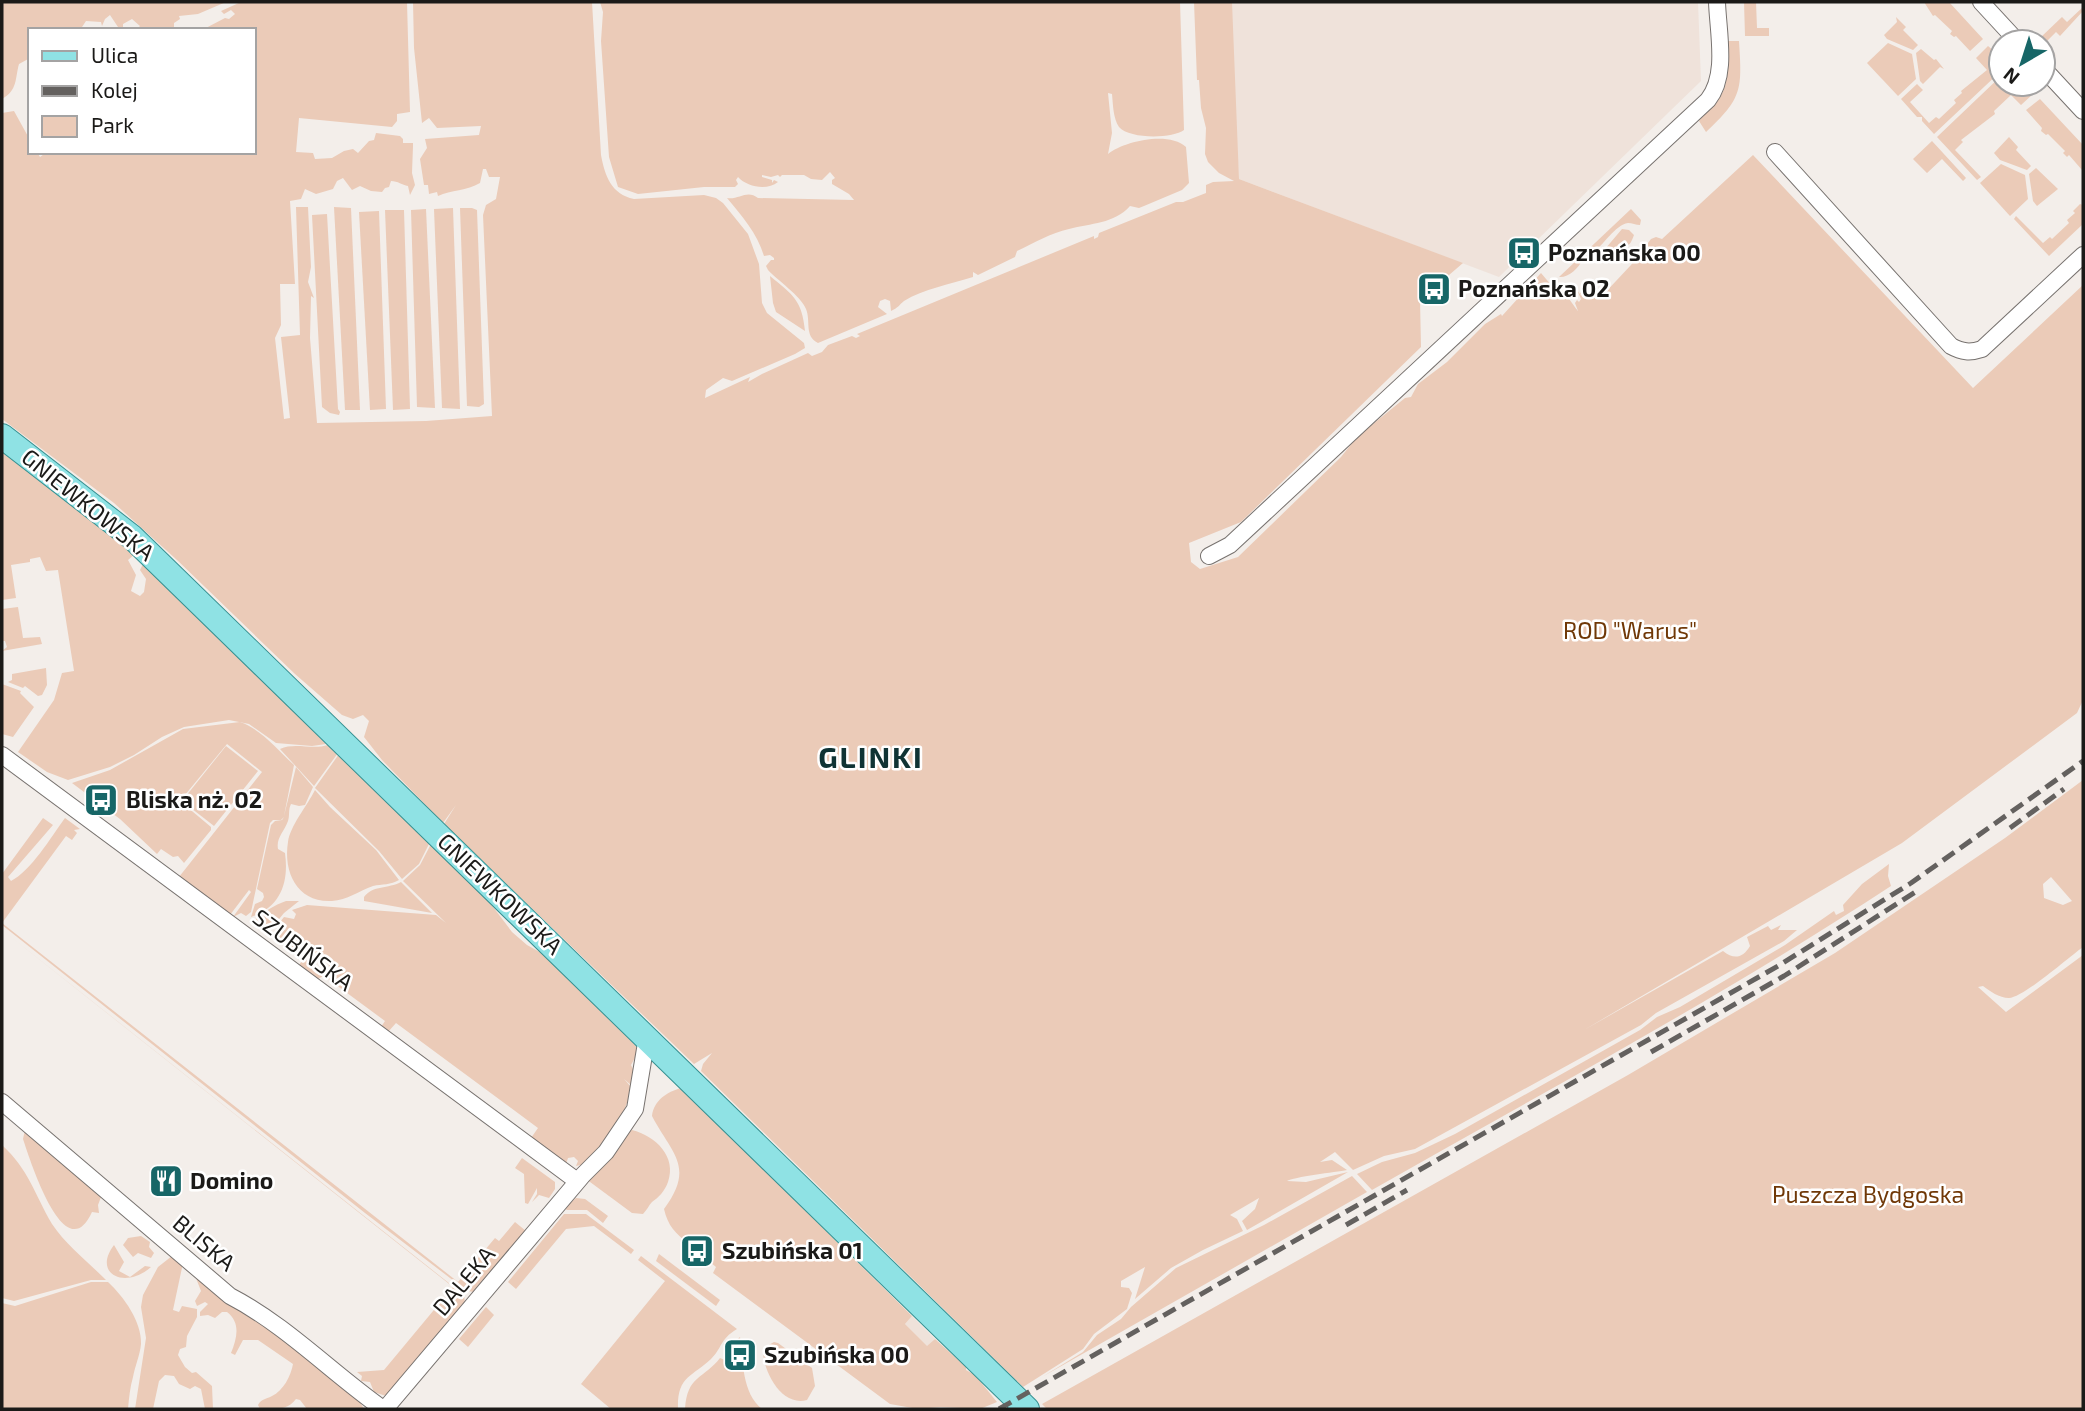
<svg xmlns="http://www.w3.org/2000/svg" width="2085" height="1411" font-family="'Exo 2',sans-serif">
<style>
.built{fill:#efe2da}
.green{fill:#ebcbb8;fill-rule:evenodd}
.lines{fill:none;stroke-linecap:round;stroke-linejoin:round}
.street-casing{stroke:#77726f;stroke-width:18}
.primary-casing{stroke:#369091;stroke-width:26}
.street{stroke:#fff;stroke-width:16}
.primary{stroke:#8fe2e4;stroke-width:24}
.rail{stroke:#64615f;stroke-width:5;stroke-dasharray:14 7;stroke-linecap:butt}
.labels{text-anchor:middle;stroke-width:5;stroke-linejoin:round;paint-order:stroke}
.poi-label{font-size:23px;font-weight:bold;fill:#1b1a18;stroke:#fff;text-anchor:start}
.street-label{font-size:23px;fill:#1b1a18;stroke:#fff}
.park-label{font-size:23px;fill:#703807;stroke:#fff}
.district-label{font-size:30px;font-weight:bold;letter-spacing:2px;fill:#103334;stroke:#fff}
</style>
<rect width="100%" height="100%" fill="#f3eeea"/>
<g class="built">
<path d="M1228,2H1698L1701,81L1499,277L1239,179Z"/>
<path d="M912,1316L935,1339L927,1347L905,1324Z"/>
</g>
<g class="green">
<path d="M2,2H226L198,14L179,16L180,19L174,23V28L136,30L140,26L132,19L123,24V30H116L118,27L110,15L105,19L102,26L101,22L86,21L80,30H30V58L19,64C15,78 18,90 2,99Z"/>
<path d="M241,2H407L410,112L397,114V121L392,127L299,118L296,152L313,153L315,159L332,158L344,151L353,149L358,153L369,141L374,140L376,133L400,136L403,139V143H413V146L412,173L415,185L410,195L408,186C402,185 398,181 391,181L389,187L385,188L382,192L371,191L360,186L352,190L343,178L337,181L333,189L316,194L305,189L301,199L290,201L295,284H280L281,325L275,338L284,419L290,418L281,337L300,335L296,207H308L311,267L308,282L314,298L311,296L310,338L317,423L426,421L492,416L483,215L486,205L496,199L500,177H489L486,169H483L480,183C467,191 451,190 438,196L437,192L429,194L428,185H424L420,159L427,148L425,139L479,135L481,126L437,128L429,118L422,123L414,48L413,2H592L601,155C605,176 611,194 634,199L704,195L716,198L723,203L748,234L759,264L762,303L767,313L804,343L805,348L795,354L732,381L723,378L706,390L705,398L750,377L748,382L762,374L808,353L812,356L822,352L828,345L852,336L856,338L860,336L857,334L1094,236V239L1098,237L1099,233L1176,202H1183L1206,193V185L1213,182L1234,181L1219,173L1208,162L1205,154L1206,128L1201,108L1199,80H1197L1194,2H1232L1239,179L1463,263L1420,300L1421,347L1241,522L1189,543L1191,562L1200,569L1238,557L1341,457L1357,437L1405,398L1411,397L1418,384L1447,362L1485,324L1501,314L1502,316L1541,273L1557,292L1560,288C1567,294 1572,304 1578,311L1575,303L1577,300L1579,302L1581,299L1577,290L1582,297L1580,293L1583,291L1586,294L1601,297L1631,265L1651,239L1656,237L1662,239L1753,155L1973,388L2083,285V700L2077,713L1902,843L1584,1030L1723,951C1734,960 1743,958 1750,946L1747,937L1768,926L1771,930L1781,925L1778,930H1797L1784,941L1656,1013L1641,1025L1415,1149L1384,1156L1353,1170L1335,1152L1320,1162L1332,1160L1347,1170C1336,1172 1293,1177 1287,1181L1306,1182L1348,1172L1247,1230L1242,1221L1255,1209L1259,1198L1230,1215L1237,1219L1243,1231L1203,1250L1171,1268L1135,1299L1145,1267L1121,1281V1287L1129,1288L1132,1293L1127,1309L1094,1334L1083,1349L1023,1387L701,1071L703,1064L712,1053L694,1064L444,824L456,805L443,823L382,760L364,737L369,721L363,715L353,719L342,715L295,674L177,560L114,503L2,419V113L14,111L30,140V152H37L40,157L47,152H254V30H202L225,18L229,19L235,14L231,10L224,14L221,11Z"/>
<path d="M600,2H1180L1184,130C1172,139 1129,139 1119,127C1113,118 1113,104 1112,94L1108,93L1112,133L1108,154C1124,141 1169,131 1186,147L1189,183L1182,190L1144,206L1139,208L1130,206C1114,224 1091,223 1069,229C1051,233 1034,243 1017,251L1015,257L978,275L973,272V277C951,284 923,289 904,301C899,305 898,308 891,311L890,301L885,299L880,301L878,307L887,314L818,343C804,336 811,321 806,309C801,296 777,280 768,270L766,266L771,260H774V258L770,255L764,256C757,233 742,216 727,198C739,200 747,189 758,198L854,200L849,194L832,184V180L835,178L830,172L822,180L811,179L804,175H782L780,177L778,175L771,177L762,175V177L772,180V183L774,180L778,182C767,191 747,187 738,177L736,180L738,184L735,187H704L638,194L618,187L609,157L601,41L603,12Z"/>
<path d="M1744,2H1756L1757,28H1769V36H1745Z"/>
<path d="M1924,2H1949L1983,39L1970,51L1956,36L1954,37L1950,34L1952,31L1935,15L1933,16Z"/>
<path d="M2083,7V11L2060,36L2056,32L2046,42L2057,57L2040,38L2062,17L2067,22Z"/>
<path d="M1896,17L1906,27L1903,30L1918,45L1913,50L1887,39L1884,35L1897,22Z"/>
<path d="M1728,41H1739C1742,89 1743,98 1706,132L1699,121C1707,108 1721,101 1725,86C1729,71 1722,55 1728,41Z"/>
<path d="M1888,43L1912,54L1916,79L1898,96L1867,63Z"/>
<path d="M1988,46L2001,57V71L1934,134L1922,121V117H1917L1901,99L1917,84L1923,90L1910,102L1929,123L1936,117L1939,119L1956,103L1954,100L1962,93L1961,91L1987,70L1976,58Z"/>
<path d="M1921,49L1934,60L1936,59L1944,69L1940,67L1923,84L1920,81L1916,53Z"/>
<path d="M2001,76V84H2026L2033,94L2021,105L2011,95L1994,111L1995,114L1961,140L1963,142L1955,150L1981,177L1977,180L1937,137Z"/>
<path d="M2040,99L2083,145L2082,170L2069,155L2067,157L2063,153L2065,151L2048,134L2046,135L2041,131L2042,128L2026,110Z"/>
<path d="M2009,137L2018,147L2016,150L2031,166L2027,170L2000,160L1994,153Z"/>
<path d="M1932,141L1966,178L1963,181L1942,159L1927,173L1913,159Z"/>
<path d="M2001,164L2025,175L2028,199L2010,216L1980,183Z"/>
<path d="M2036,168L2058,189L2037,206L2033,201L2029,174Z"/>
<path d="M2080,204L2083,205V224L2049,256L2014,219L2016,216L2043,243L2050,237L2052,239L2069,223L2067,220L2075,213L2073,211Z"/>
<path d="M334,207L351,208L360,410H345Z"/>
<path d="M453,208L460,409L442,408L434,209Z"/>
<path d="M460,208H472L477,210L484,404L479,407L467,406Z"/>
<path d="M426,209L435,408L417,407L411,210Z"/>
<path d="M1631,209L1641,220L1640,225C1636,225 1632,223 1628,223C1613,225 1600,253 1582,260C1579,268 1568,278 1559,277Z"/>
<path d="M385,210H404L410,409L393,410Z"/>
<path d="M379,211L386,409L370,410L359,212Z"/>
<path d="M327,214L338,409L340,412L339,415L330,413L322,407L312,215Z"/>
<path d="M1622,229L1629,230L1634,235C1630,247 1625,250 1613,250L1601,262H1594Z"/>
<path d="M770,276C793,295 802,300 805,331L776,312L773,303Z"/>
<path d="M2,449L135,554L128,560L136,575L131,591L140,596L144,592L146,579L140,570L144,562L326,744L312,746L276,743L249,724L229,720L184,727L162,737L134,755L110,767L68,780L47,772L18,752L54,700L62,673L74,671L58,570L46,571L40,557L30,559V562L11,565L16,598L2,600Z"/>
<path d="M18,607L23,638L40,637L42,644L2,651L7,647L5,641H2V609Z"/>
<path d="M46,668L47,685L42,695L38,696L25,686L23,688L8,682L12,680V674Z"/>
<path d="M2,684L21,691L20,693L34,707L13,737L2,734Z"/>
<path d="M240,722C261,729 278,750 294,765L284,816L296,767L313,787L305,805L299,806L291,804C288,810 290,815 288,821C284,832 276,838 278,849L285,853C289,882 281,907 251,917L255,904L262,901L264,897L263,893L257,889L271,825L275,821L282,820L284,817L281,820H273L270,823L251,912L246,916L241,913L233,917L251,892L249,890L230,915L179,877L262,772L227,744L180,801L211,827V830L184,863L178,856L173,857L161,849L157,854L120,819L105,808L108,803L96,794L92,798L72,783L110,770L183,729Z"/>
<path d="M328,745L338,753L314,786L280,749C295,742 312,750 328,745Z"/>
<path d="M226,746L258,771L214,826L182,801Z"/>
<path d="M339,754L430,842L419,864L402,879L379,851L315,788Z"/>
<path d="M2083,780V947C2069,957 2024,997 2009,998C1999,998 1990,991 1983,986L1978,987L2006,1012L2083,955V1409H1047L1042,1404L1628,1075L1835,953L2005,838ZM2051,877L2072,901L2063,905L2044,898L2043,884Z"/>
<path d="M315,790L330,807L376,850L399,880C391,885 382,884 373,886C359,891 347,900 332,901C298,903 283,873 288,842C290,826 307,806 315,790Z"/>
<path d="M43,818L53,825L8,877L11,881C31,871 51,837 65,818L80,829L74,830L77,833L72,840L66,836L2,923L458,1282L495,1238L499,1241L515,1222L526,1231L474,1292L467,1291L365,1213L2,925V874Z"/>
<path d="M431,844L484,895L512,932L527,945L545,955L636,1046L638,1052L631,1065L634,1071L632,1086L624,1079L632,1088C624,1113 607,1162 576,1166L578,1161L574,1157L568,1158L566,1164L531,1138L538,1128L396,1023L388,1032L381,1027L385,1021L324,976L329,970V965L325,961L319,960L312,968L323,976L318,979L299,965L305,957L274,933L277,928L283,931L286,929L280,922L284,917L294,919L296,914L292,910L307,905L436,915L446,923L403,881L420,865Z"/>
<path d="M1889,864L1888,876L1891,886C1723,996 1546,1091 1372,1190L1357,1174L1382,1162L1415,1153L1455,1134L1640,1030L1657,1017L1680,1007L1785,945L1834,911L1836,915L1844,911L1843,905L1862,884Z"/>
<path d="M401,882L432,913L364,901V897C373,885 388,889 401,882Z"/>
<path d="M286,901H299L284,913L270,930L258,920L255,923V920C264,912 274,905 286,901Z"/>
<path d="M2,930L464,1295L465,1303L386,1396L374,1392L370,1382L361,1381L362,1376L357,1372L384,1370L453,1287Z"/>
<path d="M681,1088L912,1316L905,1324L927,1346L935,1339L966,1367V1370L975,1375L997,1402L980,1409L941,1407L918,1409L890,1404L713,1273L716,1267L704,1257L707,1252L693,1242L689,1244C675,1233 668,1226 664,1209C696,1166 671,1153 652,1116C654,1100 667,1092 681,1088Z"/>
<path d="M25,1130L96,1189L101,1197L98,1205L99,1213L92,1212C65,1271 30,1160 23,1139Z"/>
<path d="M632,1130C656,1136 677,1157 668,1182C665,1191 658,1198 652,1202C649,1205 647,1210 643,1214L632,1213L586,1179L628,1132Z"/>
<path d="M2,1145C29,1170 34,1193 52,1224C66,1245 88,1262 106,1280H91L14,1301L2,1298Z"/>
<path d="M522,1158L555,1182V1189L549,1198L539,1195L532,1202L537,1194V1188L528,1204L525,1203L524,1174L515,1168Z"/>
<path d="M1352,1176L1367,1192L1042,1377L1083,1352L1097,1335L1121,1319L1131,1307L1176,1268L1264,1225Z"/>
<path d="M576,1198L585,1199L608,1216L603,1223L587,1210H567L564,1208Z"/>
<path d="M564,1214H586L634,1250L631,1254L594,1226L566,1229L516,1289L508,1282Z"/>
<path d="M141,1236L150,1242L149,1247L154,1253L151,1258L138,1253L133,1257L123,1245L128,1238Z"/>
<path d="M114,1245L124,1262L119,1271L130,1277L145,1266L151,1267C125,1290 92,1274 114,1245Z"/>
<path d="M659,1254L720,1300L716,1306L656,1261Z"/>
<path d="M172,1256L179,1259L232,1304L256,1316L360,1402L364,1409H307L300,1400L296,1399C287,1411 274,1409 260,1409L258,1405C262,1398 265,1400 272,1396C283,1391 291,1376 293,1364L258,1340H243L235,1355L231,1353C237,1338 241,1323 227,1312H222L215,1318L208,1315L200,1316V1312L208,1304L205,1302L197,1306L195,1301L201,1291L194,1273L183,1263L173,1310L179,1312L182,1306L197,1309V1317L187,1336L186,1347L180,1349L178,1355L185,1367L192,1373L196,1372L212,1386L213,1409H205L201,1389L195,1386L190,1389L179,1384L174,1376L165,1375L159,1381L153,1409H135L146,1338L141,1307L143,1295L158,1267Z"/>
<path d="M641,1256L737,1329C719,1340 723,1347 711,1359C692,1377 677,1376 678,1409H611L581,1384L665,1281L638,1260Z"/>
<path d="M91,1282H108C124,1297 142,1322 141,1344C140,1355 135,1366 133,1377C130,1387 129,1398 128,1409H2V1303L15,1306Z"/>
<path d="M486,1307L494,1315L468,1347L459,1339Z"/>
<path d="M740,1337C743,1361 742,1393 762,1409H685C687,1375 704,1379 720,1358L727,1361L729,1355L724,1352Z"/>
<path d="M774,1342L778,1343L812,1368L815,1386L807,1400C782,1407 764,1373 763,1352L767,1346Z"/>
</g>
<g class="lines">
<g class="street-casing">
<g id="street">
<path d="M1981,2L2018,42"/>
<path d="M2043,68L2083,111"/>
<path d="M1775,152L1951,346C1962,352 1970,353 1982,349L2083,255"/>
<path d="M1209,556L1230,545L1708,100C1728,75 1718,33 1717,2"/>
<path d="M2,755L577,1181"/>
<path d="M2,1102L230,1296C286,1325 332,1373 383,1409"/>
<path d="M385,1409L583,1175L606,1152L635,1109L647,1037"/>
</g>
</g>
<g class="primary-casing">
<path id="primary" d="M2,436L132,537L1027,1409"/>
</g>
<use href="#street" class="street"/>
<use href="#primary" class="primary"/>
<g class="rail">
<path d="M2010,828L2064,789"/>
<path d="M1651,1052L1784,976L1920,889"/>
<path d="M1346,1225L1407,1190"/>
<path d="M999,1409L1778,966L1911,883L2083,761"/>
</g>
</g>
<defs>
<g id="bus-square" transform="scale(1.75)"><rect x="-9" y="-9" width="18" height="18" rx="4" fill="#176667" stroke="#fff"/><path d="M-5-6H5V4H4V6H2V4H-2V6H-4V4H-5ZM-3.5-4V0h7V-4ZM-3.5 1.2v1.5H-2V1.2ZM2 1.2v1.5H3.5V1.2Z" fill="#fff"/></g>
<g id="restaurant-square" transform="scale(1.75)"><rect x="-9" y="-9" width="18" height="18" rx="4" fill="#176667" stroke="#fff"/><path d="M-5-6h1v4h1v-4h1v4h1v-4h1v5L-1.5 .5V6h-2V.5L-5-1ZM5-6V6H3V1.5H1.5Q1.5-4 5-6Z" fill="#fff"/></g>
</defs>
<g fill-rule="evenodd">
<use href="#bus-square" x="1524" y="253"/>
<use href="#bus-square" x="1434" y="289"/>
<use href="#bus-square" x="101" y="800"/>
<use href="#restaurant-square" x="166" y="1181"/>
<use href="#bus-square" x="697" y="1251"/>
<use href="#bus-square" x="740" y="1355"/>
</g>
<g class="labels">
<g class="poi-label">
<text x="1548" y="261">Poznańska 00</text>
<text x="1458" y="297">Poznańska 02</text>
<text x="126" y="808">Bliska nż. 02</text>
<text x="190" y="1189">Domino</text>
<text x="722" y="1259">Szubińska 01</text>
<text x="764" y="1363">Szubińska 00</text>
</g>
<g class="street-label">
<text transform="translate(88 505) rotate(39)" y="8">GNIEWKOWSKA</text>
<text transform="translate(500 894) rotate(44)" y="8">GNIEWKOWSKA</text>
<text transform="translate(303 950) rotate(37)" y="8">SZUBIŃSKA</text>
<text transform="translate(204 1243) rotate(40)" y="8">BLISKA</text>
<text transform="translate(464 1281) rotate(-50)" y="8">DALEKA</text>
</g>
<g class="park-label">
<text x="1630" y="639">ROD "Warus"</text>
<text x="1868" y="1203">Puszcza Bydgoska</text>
</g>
<g class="district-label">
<text x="871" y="768">GLINKI</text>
</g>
</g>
<rect width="2085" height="1411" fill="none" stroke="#1b1a18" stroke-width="7"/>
<rect x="28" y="28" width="228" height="126" fill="#ffffff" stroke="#a4a3a3" stroke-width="2"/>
<rect x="42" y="51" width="35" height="10" fill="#8fe2e4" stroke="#a4a3a3" stroke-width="2"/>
<text x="91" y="63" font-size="21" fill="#1b1a18">Ulica</text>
<rect x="42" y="86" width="35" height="10" fill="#64615f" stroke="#a4a3a3" stroke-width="2"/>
<text x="91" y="98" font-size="21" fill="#1b1a18">Kolej</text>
<rect x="42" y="116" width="35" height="21" fill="#ebcbb8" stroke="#a4a3a3" stroke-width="2"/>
<text x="91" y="133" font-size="21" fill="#1b1a18">Park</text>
<g transform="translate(2022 63) rotate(219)"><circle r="33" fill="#ffffff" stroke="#a4a3a3" stroke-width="2"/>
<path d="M0-5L12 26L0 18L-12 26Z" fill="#176667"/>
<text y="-10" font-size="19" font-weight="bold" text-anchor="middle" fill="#1b1a18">N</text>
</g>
</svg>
